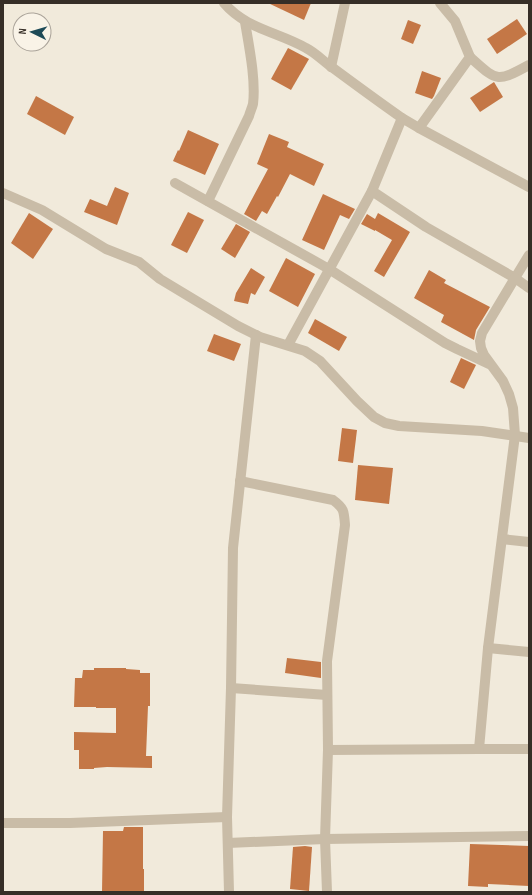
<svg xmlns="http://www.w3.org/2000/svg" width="532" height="895" font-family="'Sofia Sans Condensed',sans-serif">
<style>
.building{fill:#c47746}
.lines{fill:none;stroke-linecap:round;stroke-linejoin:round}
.minor{stroke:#c9bca7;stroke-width:10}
</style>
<rect width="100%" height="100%" fill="#f1eadb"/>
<g class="building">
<path d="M268,3H311L304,20Z"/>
<path d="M517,19L527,34L497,54L487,39Z"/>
<path d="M408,20L421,25L413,44L401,39Z"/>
<path d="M288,48L309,59L291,90L271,79Z"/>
<path d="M422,71L441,78L434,96L432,99L415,93Z"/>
<path d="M494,82L503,97L480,112L470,98Z"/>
<path d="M36,96L74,117L65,135L27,114Z"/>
<path d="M188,130L219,144L205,175L173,161L178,150L179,151Z"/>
<path d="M269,134L289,142L287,147L324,164L314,186L290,174L278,197L277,196L267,214L262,211L256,221L244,214L268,169L257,164Z"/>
<path d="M115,187L129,193L117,225L84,212L90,199L107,206Z"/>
<path d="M323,194L355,209L349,219L340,215L324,250L302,240Z"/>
<path d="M188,212L204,220L187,253L171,245Z"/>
<path d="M29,213L53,229L33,259L11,243Z"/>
<path d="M378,213L410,232L384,277L374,271L392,240L375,230V231L361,224L367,214L375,219Z"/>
<path d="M236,224L250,232L235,258L221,249Z"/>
<path d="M286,258L315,274L298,307L269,291Z"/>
<path d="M251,268L265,277L255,295L251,293L248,304L234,301L236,293Z"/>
<path d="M429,270L446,280L444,283L490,307L476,330L474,340L441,322L444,315L414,298Z"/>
<path d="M315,319L347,337L339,351L308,333Z"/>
<path d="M214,334L241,344L234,361L207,351Z"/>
<path d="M461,358L476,365L464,389L450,382Z"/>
<path d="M342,428L357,430L353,463L338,461Z"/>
<path d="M358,465L393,468L389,504L355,500Z"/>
<path d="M287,658L321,662V678L285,673Z"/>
<path d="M94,668H126V669L140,670V673H150V706H148L146,756H152V768L107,767L94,768V769H79V750H74V732L116,733V708H96V707H74L75,678H82L83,670H94Z"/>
<path d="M124,827H143V869H144V892H102L103,831H123Z"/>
<path d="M470,844L529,846V886L488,884V887L468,886Z"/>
<path d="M305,846L312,847L309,891L290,889L293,847Z"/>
</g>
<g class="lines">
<g class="minor">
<path d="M224,3C246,29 278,32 306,48C316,53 324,62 333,68C356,85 379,102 402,118"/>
<path d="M470,57C497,81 496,83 529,65"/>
<path d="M331,67L345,3"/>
<path d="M419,128L470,57L455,21L440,3"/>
<path d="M175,183L329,269L445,343L457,349L489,364"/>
<path d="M529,187L419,128L402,118L372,191L426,227L515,278L529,255"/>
<path d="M3,193L42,210L106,249L139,262L160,279L238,326L260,337L305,351L320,361L357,401L374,417L385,423L399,426L482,431L529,438"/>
<path d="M208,201L249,116C250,112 252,108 253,104C256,80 249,46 245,22"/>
<path d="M529,288L515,278L482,333L480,341L481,348L484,355L503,381L509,394L513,408L515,435L488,648L479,749H529"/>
<path d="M288,345L372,191"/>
<path d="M240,481L333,500C344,508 344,511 345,525L327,661L328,750L479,749"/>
<path d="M502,539L529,542"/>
<path d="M488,648L529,652"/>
<path d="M231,688L327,695"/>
<path d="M3,823H70L227,817"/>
<path d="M228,843L325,839L529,836"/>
<path d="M229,892L227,817L231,688L233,548L256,335"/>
<path d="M327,892L325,839L328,750"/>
</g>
</g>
<rect width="532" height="895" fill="none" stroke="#362e27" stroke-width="8"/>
<g transform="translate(32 32) rotate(275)"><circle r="19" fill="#f9f3e7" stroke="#aba49a"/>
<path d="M0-3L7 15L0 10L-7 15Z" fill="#1d4a57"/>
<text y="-6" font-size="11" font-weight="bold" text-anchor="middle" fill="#362e27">N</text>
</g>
</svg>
